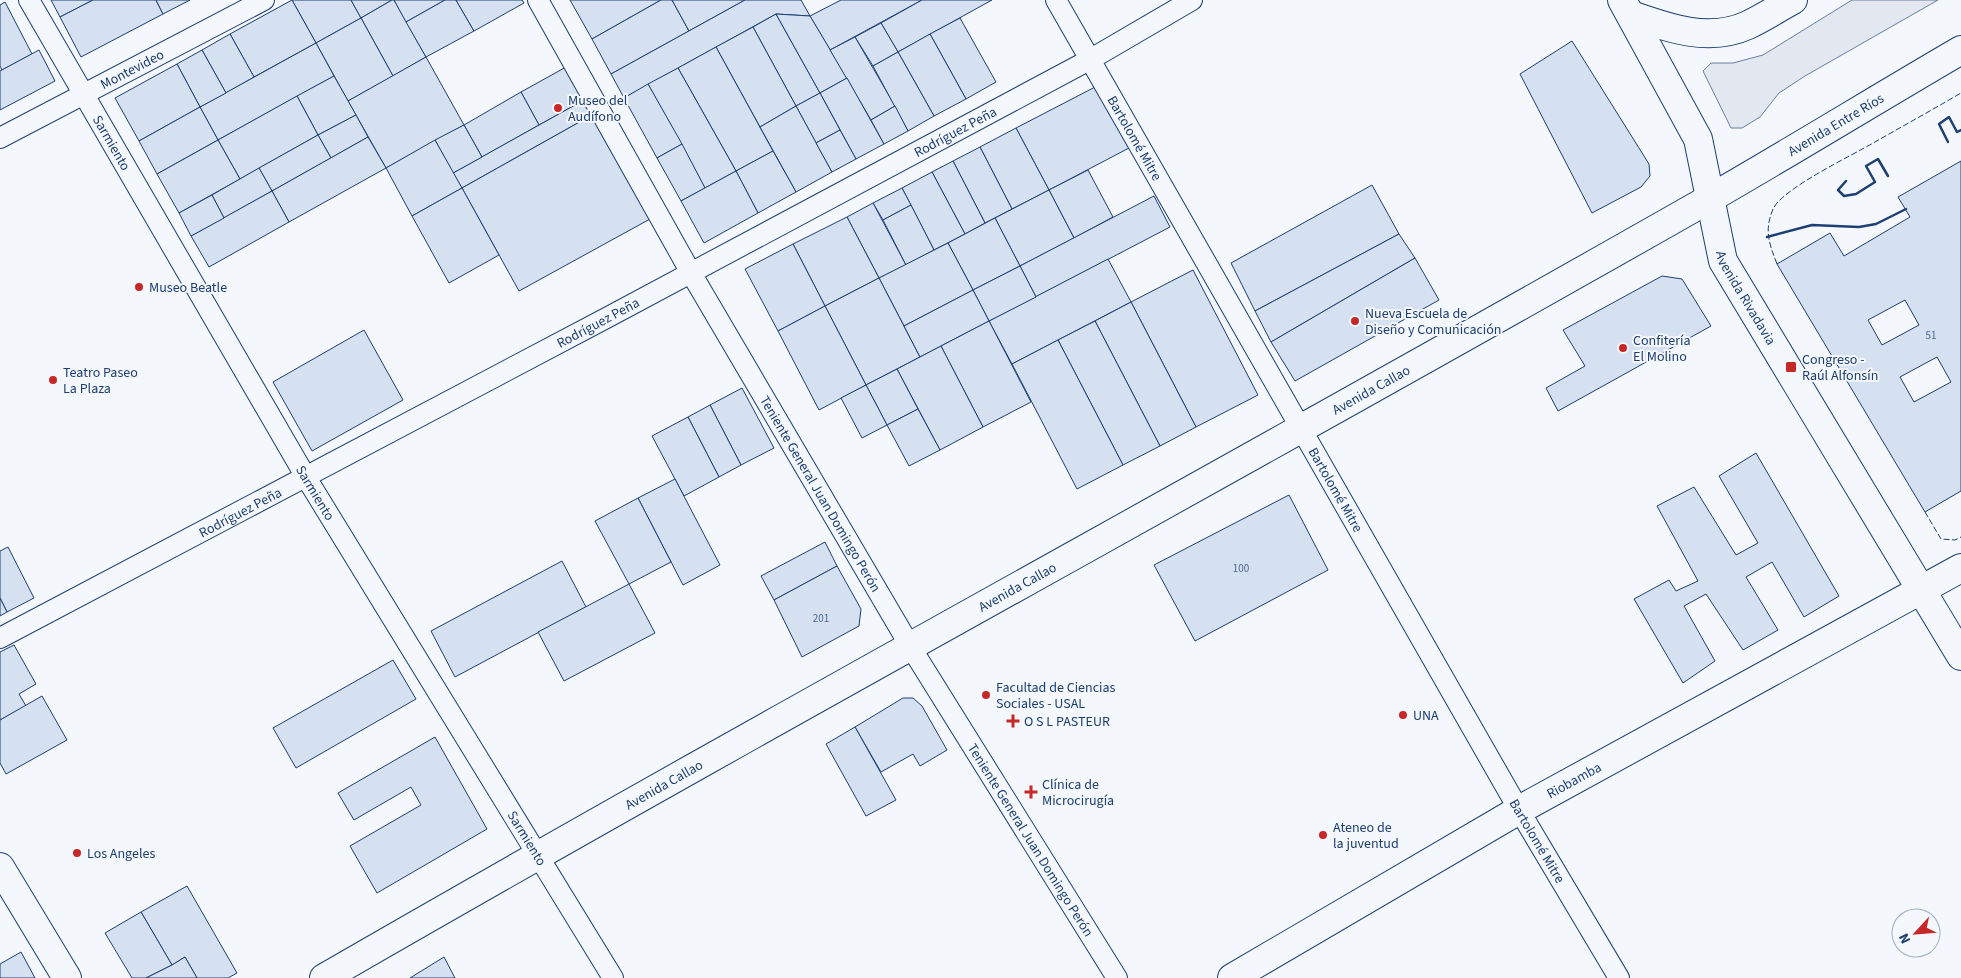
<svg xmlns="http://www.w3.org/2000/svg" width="1961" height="978" font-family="'Source Sans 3',sans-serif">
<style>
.parking{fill:#e3e8f0;stroke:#687fa3}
.building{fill:#d5e0f0;stroke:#1d3f73;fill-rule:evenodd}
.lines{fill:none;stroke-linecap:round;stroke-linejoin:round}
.street-casing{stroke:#1d3f73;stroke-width:22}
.secondary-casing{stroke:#1d3f73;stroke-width:30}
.primary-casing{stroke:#1d3f73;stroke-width:30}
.street{stroke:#f4f7fb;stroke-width:20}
.secondary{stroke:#f4f7fb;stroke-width:28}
.primary{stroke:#f4f7fb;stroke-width:28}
.fence{stroke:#1d3f73;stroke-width:1;stroke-dasharray:6 2.5;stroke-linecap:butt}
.wall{stroke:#1d3f73;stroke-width:2.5}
.poi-dot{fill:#c62828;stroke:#f4f7fb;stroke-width:2}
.labels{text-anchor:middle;stroke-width:4;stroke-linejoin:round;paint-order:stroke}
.number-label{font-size:11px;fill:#4b6792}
.street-label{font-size:14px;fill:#1d3f73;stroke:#f4f7fb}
.poi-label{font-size:14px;fill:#1d3f73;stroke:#f4f7fb;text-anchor:start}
</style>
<rect width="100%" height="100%" fill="#f4f7fb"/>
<path class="parking" d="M1852,0H1938L1805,76L1779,93L1760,117L1742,128H1731L1703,71L1711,63H1733L1763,55Z"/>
<g class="building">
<path d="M51,0H93L60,17Z"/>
<path d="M93,0H156L163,14L81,57L60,17Z"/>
<path d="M156,0H190L163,14Z"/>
<path d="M292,0H351L361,18L316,43Z"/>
<path d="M292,0L316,43L254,77L230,34Z"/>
<path d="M351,0H392L361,18Z"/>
<path d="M392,0H394L426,57L393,76L361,18Z"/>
<path d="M394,0H445L406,22Z"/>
<path d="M445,0H456L474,31L426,57L406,22Z"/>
<path d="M456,0H522L524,3L474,31Z"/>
<path d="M570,0H661L592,39Z"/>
<path d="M661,0H672L689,31L611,74L592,39Z"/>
<path d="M672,0H745L689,31Z"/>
<path d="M745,0H801L810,16L776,14L624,98L611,74Z"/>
<path d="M841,0H922L830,50L810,16Z"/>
<path d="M922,0H992L898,52L881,23Z"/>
<path d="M5,2L32,54L2,70L0,66V5Z"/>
<path d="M776,14L820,93L796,106L753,27Z"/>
<path d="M776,14L810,16L847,78L820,93Z"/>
<path d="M361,18L393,76L348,101L316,43Z"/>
<path d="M960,18L996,82L966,99L930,34Z"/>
<path d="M881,23L898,52L873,66L855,37Z"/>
<path d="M753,27L796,106L760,127L716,47Z"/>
<path d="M230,34L254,77L226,93L202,50Z"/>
<path d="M930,34L966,99L934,116L898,52Z"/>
<path d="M855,37L895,106L871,120L830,50Z"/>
<path d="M1572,41L1649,164L1650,176L1641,187L1592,213L1520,74Z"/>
<path d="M316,43L334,76L218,140L200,107Z"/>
<path d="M716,47L773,151L736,171L678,68Z"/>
<path d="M39,50L55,81L0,110V71Z"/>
<path d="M202,50L226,93L200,107L177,64Z"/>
<path d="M898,52L934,116L908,131L873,66Z"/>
<path d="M426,57L464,125L386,168L348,101Z"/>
<path d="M177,64L200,107L139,141L115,98Z"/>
<path d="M566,67L584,100L539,125L521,92Z"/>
<path d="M678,68L736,171L705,188L648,84Z"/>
<path d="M334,76L356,115L318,135L297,96Z"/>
<path d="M847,78L884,144L856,159L820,93Z"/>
<path d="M648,84L682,144L657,158L624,98Z"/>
<path d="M1097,86L1129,148L1049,190L1016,128Z"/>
<path d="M521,92L539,125L482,157L464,125Z"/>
<path d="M820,93L840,130L816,143L796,106Z"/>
<path d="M297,96L318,135L240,179L218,140Z"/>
<path d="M584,100L592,115L462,188L453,173Z"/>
<path d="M796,106L832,172L796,192L760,127Z"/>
<path d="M895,106L908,131L884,144L871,120Z"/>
<path d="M200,107L218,140L157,174L139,141Z"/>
<path d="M356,115L368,137L331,158L318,135Z"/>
<path d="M592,115L650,219L519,291L462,188Z"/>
<path d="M464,125L482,157L453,173L435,140Z"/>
<path d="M1016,128L1049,190L1012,209L980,147Z"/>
<path d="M840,130L856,159L832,172L816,143Z"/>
<path d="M318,135L331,158L272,191L259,168Z"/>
<path d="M368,137L386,168L289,222L272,191Z"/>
<path d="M218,140L240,179L179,213L157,174Z"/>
<path d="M435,140L462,188L412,216L386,168Z"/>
<path d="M682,144L705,188L681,201L657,158Z"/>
<path d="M980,147L1012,209L985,223L953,161Z"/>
<path d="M773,151L796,192L758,213L736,171Z"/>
<path d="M953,161L985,223L965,234L932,172Z"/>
<path d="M1961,161V491L1925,512L1777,264L1830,233L1844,256L1910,217L1898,197ZM1905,300L1919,325L1882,345L1868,320ZM1937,357L1951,382L1914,402L1900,377Z"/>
<path d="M259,168L272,191L224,218L212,195Z"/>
<path d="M1088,170L1113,217L1074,238L1049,190Z"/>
<path d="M736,171L758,213L704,243L681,201Z"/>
<path d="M932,172L965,234L934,250L902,188Z"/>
<path d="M1372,185L1399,234L1255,311L1231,263Z"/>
<path d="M462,188L499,255L449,283L412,216Z"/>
<path d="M902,188L911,205L883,220L873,203Z"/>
<path d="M1049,190L1074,238L1020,266L995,218Z"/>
<path d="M272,191L289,222L209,267L191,236Z"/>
<path d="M212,195L224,218L191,236L179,213Z"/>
<path d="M1154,196L1170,227L1036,297L1020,266Z"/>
<path d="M873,203L906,265L879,278L847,217Z"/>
<path d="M911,205L934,250L906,265L883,220Z"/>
<path d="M847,217L879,278L825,306L793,244Z"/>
<path d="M995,218L1020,266L973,290L948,243Z"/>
<path d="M1399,234L1415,258L1271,342L1255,311Z"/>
<path d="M948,243L973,290L904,326L879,278Z"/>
<path d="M793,244L825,306L778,331L745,269Z"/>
<path d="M1415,258L1439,300L1295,381L1271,342Z"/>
<path d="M1108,259L1131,302L1012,364L989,321Z"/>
<path d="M1020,266L1036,297L989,321L973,290Z"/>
<path d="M1193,270L1258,395L1196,427L1131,302Z"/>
<path d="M1662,276L1682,279L1711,326L1558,411L1546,388L1585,366L1563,330Z"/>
<path d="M879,278L920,357L866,385L825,306Z"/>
<path d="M973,290L989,321L920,357L904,326Z"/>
<path d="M1131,302L1196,427L1160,446L1095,321Z"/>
<path d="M825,306L866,385L819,410L778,331Z"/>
<path d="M989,321L1031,402L983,427L941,346Z"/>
<path d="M1095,321L1160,446L1123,465L1058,340Z"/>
<path d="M364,330L403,400L312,451L273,382Z"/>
<path d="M1058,340L1123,465L1077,489L1012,364Z"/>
<path d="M941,346L983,427L940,450L897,369Z"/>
<path d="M897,369L918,409L887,425L866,385Z"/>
<path d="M866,385L887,425L862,438L841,398Z"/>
<path d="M742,388L774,448L741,465L710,405Z"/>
<path d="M710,405L741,465L719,477L688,417Z"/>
<path d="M918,409L940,450L909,466L887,425Z"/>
<path d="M688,417L719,477L684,496L652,436Z"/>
<path d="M1756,453L1839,596L1804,617L1772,562L1746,577L1778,630L1743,650L1706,594L1684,606L1715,661L1683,683L1634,599L1669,580L1676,591L1698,581L1657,506L1694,487L1736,555L1758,543L1719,476Z"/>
<path d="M675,479L720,565L683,585L638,498Z"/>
<path d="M1289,495L1328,570L1195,641L1154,565Z"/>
<path d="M638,498L671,562L629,584L595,521Z"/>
<path d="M825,542L837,566L774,600L761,576Z"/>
<path d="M8,547L34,598L7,612L0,598V551Z"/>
<path d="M562,561L586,607L455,677L431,631Z"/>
<path d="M837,566L861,609L859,626L802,657L774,600Z"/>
<path d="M629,584L655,633L564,681L538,632Z"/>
<path d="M0,598L7,612L0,616Z"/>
<path d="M14,645L36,684L19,694L26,706L0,720V652Z"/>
<path d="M393,660L416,699L296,768L273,728Z"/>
<path d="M42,696L67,740L6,774L0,763V720Z"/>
<path d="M903,698H913L922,706L947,750L920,766L913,754L881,772L855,727Z"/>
<path d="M855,727L896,800L866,816L826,744Z"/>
<path d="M435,737L487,829L377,893L350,846L421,805L411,787L354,820L338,793Z"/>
<path d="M187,886L237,973L228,978H197L185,957L172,965L141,912Z"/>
<path d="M141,912L172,965L146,978H132L105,933Z"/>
<path d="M21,952L35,978H0V964Z"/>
<path d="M185,957L197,978H146L172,965Z"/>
<path d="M444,957L455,978H410Z"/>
</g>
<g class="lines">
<g class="street-casing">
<g id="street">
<path id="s1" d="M29,0L307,479L613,978"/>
<path id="s2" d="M538,0L691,273L910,646L1117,978"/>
<path id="s3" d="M1056,0L1519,810L1619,978"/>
<path id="s4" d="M0,138L264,0"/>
<path id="s5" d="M0,638C365,448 728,253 1091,59L1192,0"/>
</g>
</g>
<g class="secondary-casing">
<g id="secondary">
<path d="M1631,15C1668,28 1709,43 1748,25C1763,18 1778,8 1793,0"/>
<path d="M0,867L67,978"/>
<path id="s6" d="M324,978C783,713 1249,461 1709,199C1794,150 1877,99 1961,50"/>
<path id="s7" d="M1232,978L1519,810L1961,568"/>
</g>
</g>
<g class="primary-casing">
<g id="primary">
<path id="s8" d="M1622,0L1698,139L1723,261L1961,656"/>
</g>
</g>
<use href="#street" class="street"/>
<use href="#secondary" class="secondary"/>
<use href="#primary" class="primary"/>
<g class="fence">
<path d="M1777,264C1769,243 1764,231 1773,209C1783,188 1853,155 1875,142C1903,126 1932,110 1961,93"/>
<path d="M1925,512L1941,539L1955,540L1961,537"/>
</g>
<g class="wall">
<path d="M1948,142L1939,124L1949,117L1957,132L1961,130"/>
<path d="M1846,181L1838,190L1844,196L1856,194L1875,182L1866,166L1878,159L1888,176"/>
<path d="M1767,237L1812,225L1859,227L1876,224L1906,209"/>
</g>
</g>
<g class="poi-dot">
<circle cx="558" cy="108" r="5"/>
<circle cx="139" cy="287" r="5"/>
<circle cx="1355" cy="321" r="5"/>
<circle cx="1623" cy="348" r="5"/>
<rect x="1785" y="361" width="12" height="12" rx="2.5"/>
<circle cx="53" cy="380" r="5"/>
<circle cx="986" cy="695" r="5"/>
<circle cx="1403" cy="715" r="5"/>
<path d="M1010.5 713.5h5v5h5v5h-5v5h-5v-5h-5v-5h5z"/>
<path d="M1028.5 784.5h5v5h5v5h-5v5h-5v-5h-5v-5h5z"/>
<circle cx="1323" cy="835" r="5"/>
<circle cx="77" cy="853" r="5"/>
</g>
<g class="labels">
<g class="number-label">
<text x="1931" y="339">51</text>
<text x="1241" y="572">100</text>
<text x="821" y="622">201</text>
</g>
<g class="street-label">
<text dy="5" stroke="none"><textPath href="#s4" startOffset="149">Montevideo</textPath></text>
<text dy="5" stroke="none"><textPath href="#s6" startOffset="1736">Avenida Entre Ríos</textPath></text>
<text dy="5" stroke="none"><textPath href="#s5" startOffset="1081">Rodríguez Peña</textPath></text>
<text dy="5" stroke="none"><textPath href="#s3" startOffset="159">Bartolomé Mitre</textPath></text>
<text dy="5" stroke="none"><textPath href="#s1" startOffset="165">Sarmiento</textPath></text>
<text dy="5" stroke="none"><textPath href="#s8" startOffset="326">Avenida Rivadavia</textPath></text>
<text dy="5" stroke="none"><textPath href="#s5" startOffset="676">Rodríguez Peña</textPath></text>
<text dy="5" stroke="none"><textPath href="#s6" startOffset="1201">Avenida Callao</textPath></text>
<text dy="5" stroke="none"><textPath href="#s3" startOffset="564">Bartolomé Mitre</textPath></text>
<text dy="5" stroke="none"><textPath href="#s1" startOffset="570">Sarmiento</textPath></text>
<text dy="5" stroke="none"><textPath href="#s2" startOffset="569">Teniente General Juan Domingo Perón</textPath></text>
<text dy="5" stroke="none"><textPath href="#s5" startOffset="271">Rodríguez Peña</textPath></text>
<text dy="5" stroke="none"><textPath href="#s6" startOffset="796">Avenida Callao</textPath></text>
<text dy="5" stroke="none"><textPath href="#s7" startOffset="395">Riobamba</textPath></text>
<text dy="5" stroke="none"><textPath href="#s6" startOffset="391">Avenida Callao</textPath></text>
<text dy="5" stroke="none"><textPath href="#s1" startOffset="975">Sarmiento</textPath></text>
<text dy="5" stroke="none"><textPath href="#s2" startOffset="974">Teniente General Juan Domingo Perón</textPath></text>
<text dy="5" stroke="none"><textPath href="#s3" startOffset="969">Bartolomé Mitre</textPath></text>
</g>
<g class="poi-label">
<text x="568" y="105">Museo del<tspan x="568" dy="16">Audífono</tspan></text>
<text x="149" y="292">Museo Beatle</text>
<text x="1365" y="318">Nueva Escuela de<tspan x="1365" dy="16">Diseño y Comunicación</tspan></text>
<text x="1633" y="345">Confitería<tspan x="1633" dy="16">El Molino</tspan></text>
<text x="1802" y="364">Congreso -<tspan x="1802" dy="16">Raúl Alfonsín</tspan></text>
<text x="63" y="377">Teatro Paseo<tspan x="63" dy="16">La Plaza</tspan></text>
<text x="996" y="692">Facultad de Ciencias<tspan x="996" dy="16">Sociales - USAL</tspan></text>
<text x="1413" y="720">UNA</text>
<text x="1024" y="726">O S L PASTEUR</text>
<text x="1042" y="789">Clínica de<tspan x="1042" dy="16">Microcirugía</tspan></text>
<text x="1333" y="832">Ateneo de<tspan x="1333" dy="16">la juventud</tspan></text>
<text x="87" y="858">Los Angeles</text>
</g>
</g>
<g transform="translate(1916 933) rotate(244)"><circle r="24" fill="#f4f7fb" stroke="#9eadc5"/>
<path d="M0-4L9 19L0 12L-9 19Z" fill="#c62828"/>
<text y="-8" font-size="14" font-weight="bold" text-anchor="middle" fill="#1d3f73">N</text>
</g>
</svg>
